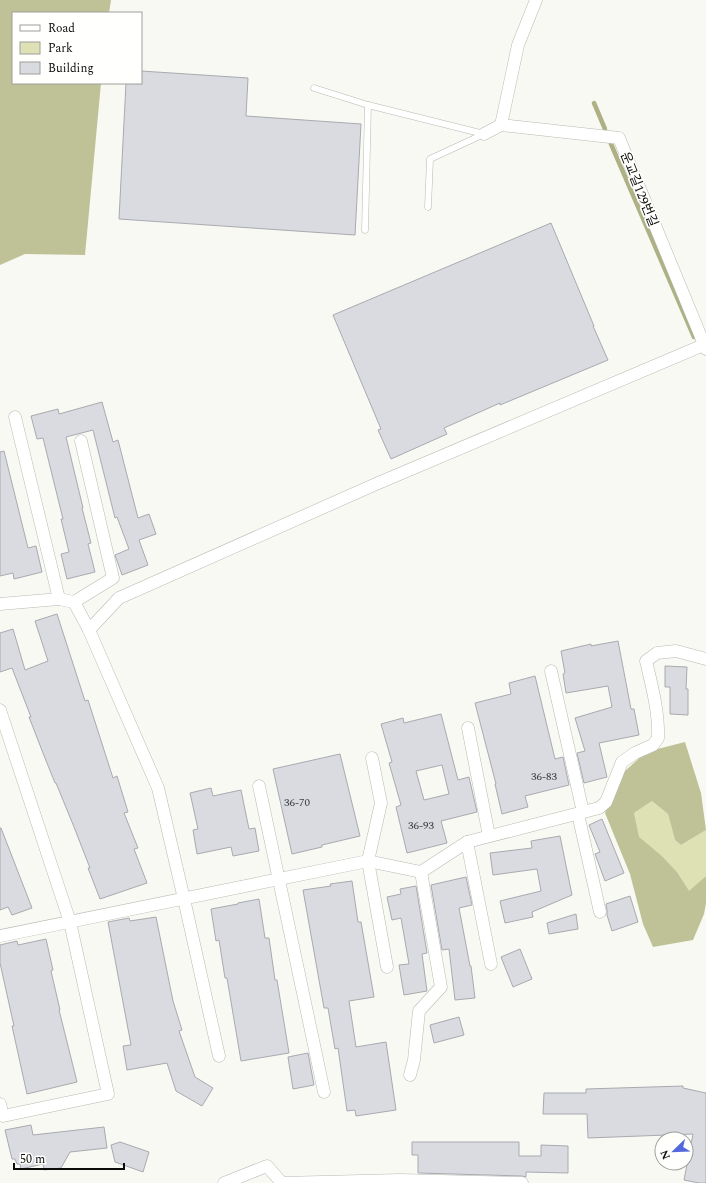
<svg xmlns="http://www.w3.org/2000/svg" width="706" height="1183" font-family="Spectral,'Noto Sans KR',serif">
<style>
.green{fill:#dde1b4}
.forest{fill:#bfc296}
.lines{fill:none;stroke-linecap:round;stroke-linejoin:round}
.stream{stroke:#adb184;stroke-width:4.5}
.building{fill:#d9dbe1;stroke:#a8aab0;fill-rule:evenodd}
.service-casing{stroke:#b9bab4;stroke-width:7}
.minor-casing{stroke:#b9bab4;stroke-width:13}
.service{stroke:#fff;stroke-width:6}
.minor{stroke:#fff;stroke-width:12}
.labels{text-anchor:middle;stroke-width:3.5;stroke-linejoin:round;paint-order:stroke}
.number-label{font-size:11px;fill:#3f4040}
.street-label{font-size:13px;fill:#0c0c0a;stroke:#fffffe}
</style>
<rect width="100%" height="100%" fill="#f8f9f2"/>
<path class="green" d="M652,801L668,814L675,840L681,845L706,830V876L689,892L677,872L662,856L638,837L634,813Z"/>
<g class="forest">
<path d="M0,0H111L109,13H13V83H101L85,255L25,254L0,265Z"/>
<path d="M685,742L701,793L706,830L681,845L675,840L668,814L652,801L634,813L639,837L662,856L677,872L689,891L706,876V903L704,914L693,940L653,947L643,924L630,874L605,813L610,800L625,771L646,752Z"/>
</g>
<g class="lines">
<g class="stream">
<path d="M594,103L605,129"/>
<path d="M611,144L694,337L696,336"/>
</g>
</g>
<g class="building">
<path d="M141,71L248,78L246,116L361,124L355,235L119,219L126,83H141Z"/>
<path d="M551,223L594,326H593L608,360L500,405V403L444,428L447,434L391,459L378,430L381,429L333,315Z"/>
<path d="M102,402L113,442L118,440L138,518L149,514L156,534L139,540L148,565L122,575L115,555L129,549L117,517L115,518L93,430L66,437L83,508H82L91,543L88,544L95,572L67,579L61,554L69,552L61,519H63L43,438L37,439L31,416L58,409L59,414Z"/>
<path d="M4,451L28,548L36,546L42,572L14,579L13,573L0,576V452Z"/>
<path d="M57,614L85,701L88,700L113,778L117,776L128,812L124,813L138,848L134,849L147,883L100,899L88,868H90L74,827L56,783H55L43,753L29,717H31L12,668L0,672V633L13,629L25,670L48,661L35,621Z"/>
<path d="M618,641L631,709H634L639,735L599,743L607,777L584,783L577,753L585,751L575,718L612,707L608,686L566,693L563,674L565,673L561,651L591,644V646Z"/>
<path d="M665,666L687,667L686,689H688V715L670,714V687H665Z"/>
<path d="M535,676L555,759L563,757L569,785L525,796L528,807L502,814L495,784H496L475,703L511,694L509,683Z"/>
<path d="M441,714L458,780L469,777L477,812L441,821L447,843L407,853L396,807L401,805L389,763L392,762L381,724L403,718L404,723ZM442,765L449,794L424,800L416,771Z"/>
<path d="M340,754L360,836L322,845V847L292,854L273,769Z"/>
<path d="M211,788L213,796L241,790L249,829L255,828L259,851L233,856L231,847L197,854L193,830L198,829L190,793Z"/>
<path d="M602,819L624,873L605,881L595,854L600,852L589,825Z"/>
<path d="M0,828H1L32,908L12,915L8,907L0,910Z"/>
<path d="M560,836L572,895L532,912L533,917L505,923L500,901L541,891L537,869L493,875L490,853L532,848L531,841Z"/>
<path d="M466,877L472,905L459,908L470,966H471L475,998L455,1000L449,949L442,950L431,885Z"/>
<path d="M352,881L358,922H361L374,997L349,1001L356,1047L386,1042L396,1110L356,1116L355,1110L347,1111L338,1048L335,1049L328,1008H324L303,890L331,886L330,884Z"/>
<path d="M416,886L427,953L422,954L427,991L404,995L399,965L409,964L401,918L392,920L387,897L401,894L400,889Z"/>
<path d="M630,896L638,922L612,931L607,915V910L606,904Z"/>
<path d="M259,899L265,938H269L275,980H277L289,1053L241,1061L227,978H225L219,940L216,941L211,909L238,904V903Z"/>
<path d="M576,914L578,929L549,934L547,923Z"/>
<path d="M156,917L173,1001L182,1030L179,1031L195,1077L213,1088L202,1106L176,1091L167,1063L127,1070L123,1046L131,1045L108,922L129,918L130,921Z"/>
<path d="M46,939L53,970L51,971L60,1010H59L77,1082L27,1094L12,1026H14L0,963V945L17,941L18,945Z"/>
<path d="M520,949L532,979L513,987L501,957Z"/>
<path d="M459,1017L464,1035L434,1043L430,1025Z"/>
<path d="M308,1053L314,1085L293,1089L288,1057Z"/>
<path d="M683,1086V1088L706,1093V1183H699L684,1180L693,1134L588,1138L587,1114H543L544,1093H586V1089Z"/>
<path d="M31,1125L33,1135L104,1127L107,1148L70,1152L61,1168L44,1170L43,1164L21,1169L20,1164H17L15,1159H12L5,1130Z"/>
<path d="M120,1142L149,1152L143,1172L115,1162L111,1145Z"/>
<path d="M412,1142H519V1156H541V1145L568,1146V1173L526,1172V1177L522,1176L418,1173V1155H412Z"/>
</g>
<g class="lines">
<g class="service-casing">
<g id="service">
<path d="M314,88L368,105L484,134"/>
<path d="M428,207L430,159L484,134"/>
<path d="M365,230L368,105"/>
</g>
</g>
<g class="minor-casing">
<g id="minor">
<path d="M501,125L518,45L536,0"/>
<path d="M484,134L501,125L619,138L706,349"/>
<path d="M15,417L59,599"/>
<path d="M74,602L113,578L81,441"/>
<path d="M0,604L59,599L74,602L89,630L158,788L184,899L219,1056"/>
<path d="M89,630L119,598L376,484L706,344"/>
<path d="M551,671L583,812"/>
<path d="M0,710L70,922L108,1094L3,1116L0,1104"/>
<path d="M468,728L489,836"/>
<path d="M372,758L381,803L368,861L387,967"/>
<path d="M259,786L324,1092"/>
<path d="M578,814L600,912"/>
<path d="M467,842L491,964"/>
<path d="M0,936L368,861L421,872L467,842L599,808L606,802L622,762L635,753L653,745L658,738C659,713 652,686 646,661L657,653L676,651L706,659"/>
<path d="M410,1075L414,1060L419,1011L441,987L421,872"/>
<path d="M224,1183L267,1166L282,1183L400,1180L522,1183"/>
</g>
</g>
<use href="#service" class="service"/>
<use href="#minor" class="minor"/>
</g>
<g class="labels">
<g class="number-label">
<text x="544" y="780">36-83</text>
<text x="297" y="806">36-70</text>
<text x="421" y="829">36-93</text>
</g>
<g class="street-label">
<text transform="translate(640 189) rotate(68)" y="5">운교길129번길</text>
</g>
</g>
<rect x="12" y="12" width="130" height="72" fill="#fffffe" stroke="#9e9e9c"/>
<rect x="20" y="25" width="20" height="6" fill="#ffffff" stroke="#9e9e9c"/>
<text x="48" y="32" font-size="12" fill="#0c0c0a">Road</text>
<rect x="20" y="42" width="20" height="12" fill="#dde1b4" stroke="#9e9e9c"/>
<text x="48" y="52" font-size="12" fill="#0c0c0a">Park</text>
<rect x="20" y="62" width="20" height="12" fill="#d9dbe1" stroke="#9e9e9c"/>
<text x="48" y="72" font-size="12" fill="#0c0c0a">Building</text>
<g transform="translate(674 1151) rotate(247)"><circle r="19" fill="#fffffe" stroke="#9e9e9c"/>
<path d="M0-3L7 15L0 10L-7 15Z" fill="#5368dd"/>
<text y="-6" font-size="11" font-weight="bold" text-anchor="middle" fill="#0c0c0a">N</text>
</g>
<path d="M14 1163v6h110v-6" fill="none" stroke="#0c0c0a" stroke-width="2"/>
<text x="20" y="1163" font-size="12" fill="#0c0c0a" stroke="#fffffe" stroke-width="3" paint-order="stroke">50 m</text>
</svg>
